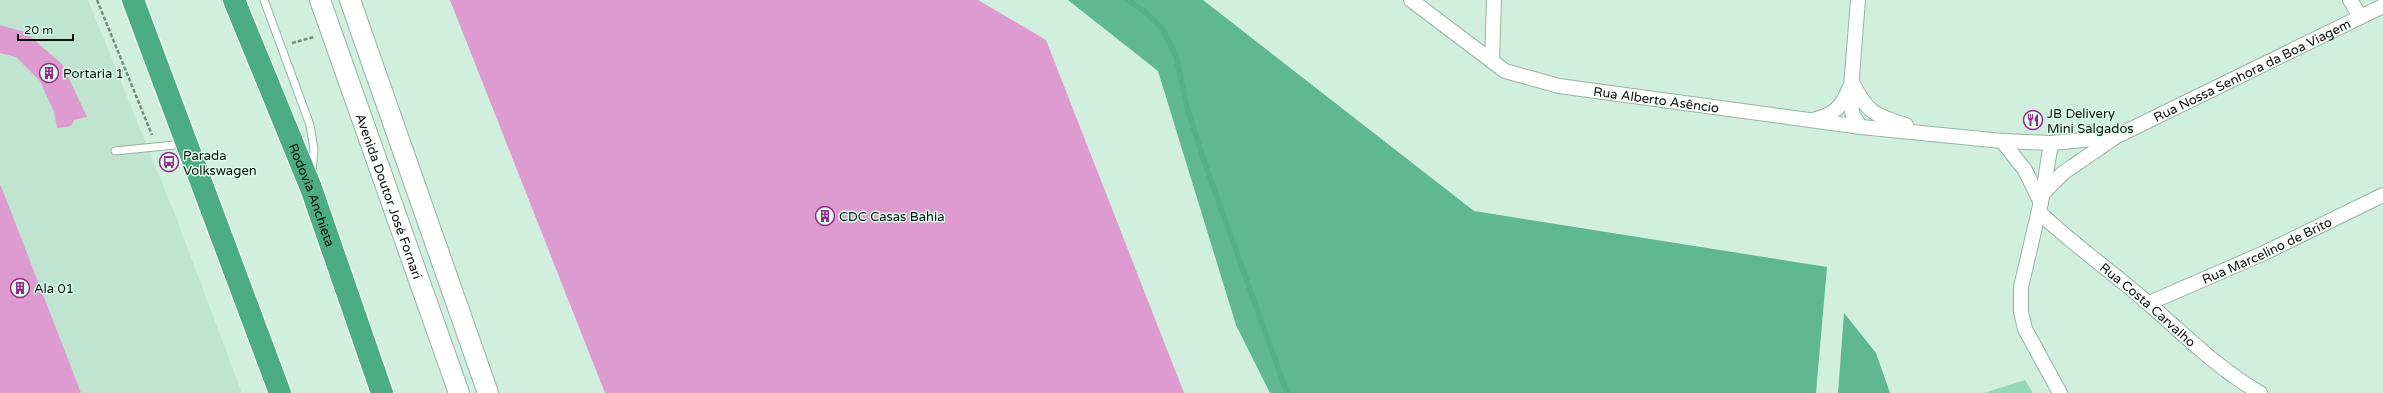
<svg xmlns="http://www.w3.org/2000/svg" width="2383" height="393" font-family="'Varela Round',sans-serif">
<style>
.built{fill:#bfe5d1}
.green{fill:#96d9b8}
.forest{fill:#5fb891}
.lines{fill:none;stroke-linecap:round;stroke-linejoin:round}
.stream{stroke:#56b089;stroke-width:5.5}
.building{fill:#dd9bd0}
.lane-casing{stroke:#96b3a5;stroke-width:9}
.street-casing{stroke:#96b3a5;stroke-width:16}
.secondary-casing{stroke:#96b3a5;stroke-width:22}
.highway-casing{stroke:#fff;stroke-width:24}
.path{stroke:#778c80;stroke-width:2.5;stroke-dasharray:4 2;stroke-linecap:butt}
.lane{stroke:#fff;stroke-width:7}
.street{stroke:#fff;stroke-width:14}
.secondary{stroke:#fff;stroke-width:20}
.highway{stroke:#4cad84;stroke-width:22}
.labels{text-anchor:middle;stroke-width:3;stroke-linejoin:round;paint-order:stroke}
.street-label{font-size:13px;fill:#06100b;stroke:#defded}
.poi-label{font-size:13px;fill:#06100b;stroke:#defded;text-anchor:start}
</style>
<rect width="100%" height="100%" fill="#d1efdf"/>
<path class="built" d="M0,0H88L175,215L242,393H0Z"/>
<path class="green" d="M2025,380L2033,393H1984Z"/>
<g class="forest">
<path d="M1068,0H1203L1474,211L1827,267L1816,393H1270L1236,325L1158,71Z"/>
<path d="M1844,313L1876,353L1890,393H1838Z"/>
</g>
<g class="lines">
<path class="stream" d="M1127,0L1143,10L1162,28L1176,56L1187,107L1203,158L1287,393"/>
</g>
<g class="building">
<path d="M450,0H978L1046,40L1184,393H605Z"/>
<path d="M0,25L25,32L62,64L87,117L74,120L72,125L67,127L57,128L54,112L40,81L16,57L0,53Z"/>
<path d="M0,186H1L81,393H0Z"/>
</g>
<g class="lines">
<g class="lane-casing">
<g id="lane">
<path d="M264,0L310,125L314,149L312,171"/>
<path d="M115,151L184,144"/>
</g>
</g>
<g class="street-casing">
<g id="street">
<path id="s1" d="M1411,0L1505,71L1559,86L1861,127L2002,141L2051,143L2115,137L2383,6"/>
<path d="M1858,0L1850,100L1853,116L1861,127"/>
<path d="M2350,0L2360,16"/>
<path d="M1492,61L1494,0"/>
<path d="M1852,82C1867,112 1873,115 1906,125"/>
<path d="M1816,119C1834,114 1842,107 1849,89"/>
<path d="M2002,141L2025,170L2041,203"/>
<path d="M2051,143L2043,193L2021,287V312L2025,329L2060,393"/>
<path d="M2043,193L2063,173L2114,138"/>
<path id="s2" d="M2039,212C2073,245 2113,272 2149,304C2186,336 2217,368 2260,393"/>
<path id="s3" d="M2149,303L2264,253L2383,195"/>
</g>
</g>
<g class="secondary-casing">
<g id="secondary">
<path id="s4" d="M320,0L459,393"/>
<path d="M350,0L488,393"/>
</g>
</g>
<g class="highway-casing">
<g id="highway">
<path d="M133,0L280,393"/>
<path id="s5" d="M234,0L311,188L382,393"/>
</g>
</g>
<g class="path">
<path d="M97,0L152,135"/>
<path d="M292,43L314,37"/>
</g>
<use href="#lane" class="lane"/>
<use href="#street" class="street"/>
<use href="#secondary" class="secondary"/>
<use href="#highway" class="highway"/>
</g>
<defs>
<g id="building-ring" transform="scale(1)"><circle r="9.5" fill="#defded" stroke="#972989" stroke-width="1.5"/><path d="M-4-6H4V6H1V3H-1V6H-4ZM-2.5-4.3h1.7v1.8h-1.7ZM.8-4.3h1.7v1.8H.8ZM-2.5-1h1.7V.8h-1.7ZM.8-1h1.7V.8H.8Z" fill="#972989"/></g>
<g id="restaurant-ring" transform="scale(1)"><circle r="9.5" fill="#defded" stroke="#972989" stroke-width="1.5"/><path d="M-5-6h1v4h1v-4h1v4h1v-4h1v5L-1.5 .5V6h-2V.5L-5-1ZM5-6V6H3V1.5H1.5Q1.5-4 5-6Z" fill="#972989"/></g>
<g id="bus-ring" transform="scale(1)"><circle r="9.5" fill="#defded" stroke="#972989" stroke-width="1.5"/><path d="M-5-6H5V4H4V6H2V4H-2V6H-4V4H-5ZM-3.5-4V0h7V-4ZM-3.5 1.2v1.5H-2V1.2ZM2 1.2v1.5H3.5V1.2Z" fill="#972989"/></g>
</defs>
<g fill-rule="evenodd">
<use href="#building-ring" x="49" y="73"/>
<use href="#restaurant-ring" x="2033" y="120"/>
<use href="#bus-ring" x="169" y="162"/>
<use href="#building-ring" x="825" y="216"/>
<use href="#building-ring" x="20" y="288"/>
</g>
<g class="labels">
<g class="street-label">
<text dy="5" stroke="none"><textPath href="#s1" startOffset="886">Rua Nossa Senhora da Boa Viagem</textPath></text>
<text dy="5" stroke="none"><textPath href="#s1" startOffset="272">Rua Alberto Asêncio</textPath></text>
<text dy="5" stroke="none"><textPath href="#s5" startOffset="210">Rodovia Anchieta</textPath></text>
<text dy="5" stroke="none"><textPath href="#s4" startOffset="208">Avenida Doutor José Fornari</textPath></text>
<text dy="5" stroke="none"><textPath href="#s3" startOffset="129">Rua Marcelino de Brito</textPath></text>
<text dy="5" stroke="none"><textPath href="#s2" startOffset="143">Rua Costa Carvalho</textPath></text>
</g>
<g class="poi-label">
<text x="63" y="78">Portaria 1</text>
<text x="2047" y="118">JB Delivery<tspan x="2047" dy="15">Mini Salgados</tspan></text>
<text x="183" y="160">Parada<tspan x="183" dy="15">Volkswagen</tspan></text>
<text x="839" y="221">CDC Casas Bahia</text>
<text x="34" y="293">Ala 01</text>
</g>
</g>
<path d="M18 34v6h55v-6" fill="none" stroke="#06100b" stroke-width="2"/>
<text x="24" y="34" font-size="12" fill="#06100b" stroke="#defded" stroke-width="3" paint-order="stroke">20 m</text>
</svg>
